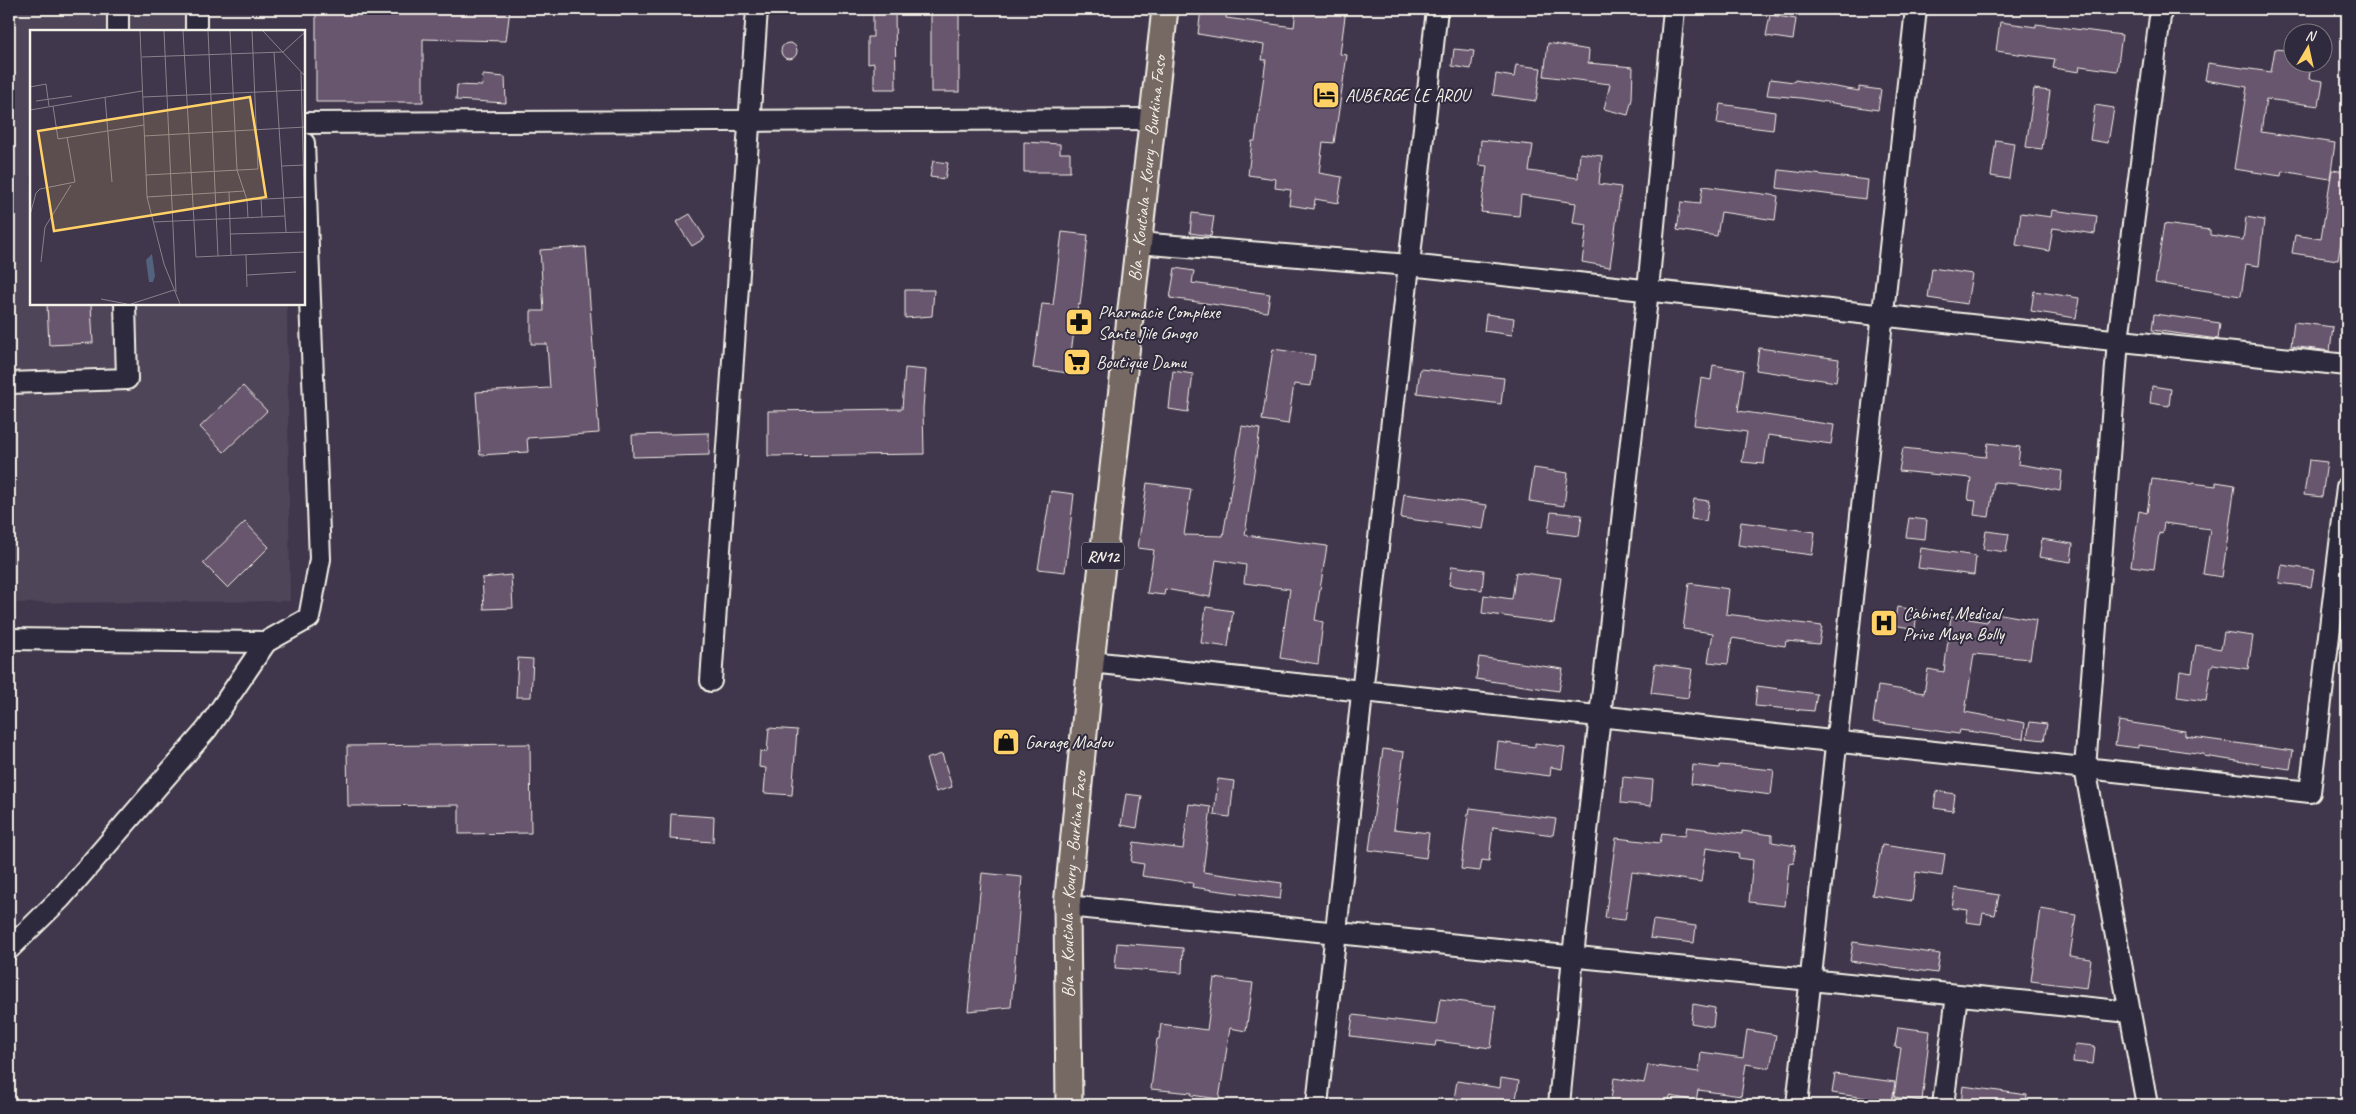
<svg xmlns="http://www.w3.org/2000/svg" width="2356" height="1114" font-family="Caveat,sans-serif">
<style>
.built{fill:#4f4459}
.building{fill:#68556e;stroke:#f4f1e8}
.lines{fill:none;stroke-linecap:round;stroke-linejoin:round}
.minor-casing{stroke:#f4f1e8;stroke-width:24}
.major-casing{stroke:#f4f1e8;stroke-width:29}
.minor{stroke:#2f2a3d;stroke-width:20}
.major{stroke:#766964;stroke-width:25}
.labels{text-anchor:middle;stroke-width:4;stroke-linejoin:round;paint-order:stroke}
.shield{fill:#2f2a3d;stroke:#b9b5b5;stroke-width:1}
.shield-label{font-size:16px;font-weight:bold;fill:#f4f1e8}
.poi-label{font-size:18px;fill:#f4f1e8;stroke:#2f2a3d;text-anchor:start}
.street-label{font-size:18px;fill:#f4f1e8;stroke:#2f2a3d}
.inset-road{fill:none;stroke:#88818a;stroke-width:1}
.view{fill:#ffd166;fill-opacity:0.15;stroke:#ffd166;stroke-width:2.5}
.inset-edge{fill:none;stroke:#f4f1e8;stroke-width:2.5}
</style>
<rect width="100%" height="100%" fill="#40374c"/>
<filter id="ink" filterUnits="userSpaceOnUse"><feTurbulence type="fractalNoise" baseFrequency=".02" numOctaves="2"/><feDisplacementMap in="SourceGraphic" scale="10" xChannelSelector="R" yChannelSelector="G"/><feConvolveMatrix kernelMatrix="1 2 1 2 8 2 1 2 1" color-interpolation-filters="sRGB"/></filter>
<g filter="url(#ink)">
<path class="built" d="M9,9H184V31H31V304H287L290,601L9,603Z"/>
<g class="building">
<path d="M447,9H510L506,41L423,39V102H316V11H447Z"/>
<path d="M873,9H895L896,89H874V63L868,64V37H873Z"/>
<rect x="931" y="9" width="28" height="83"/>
<path d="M1201,9H1227L1226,18L1294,27L1296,9H1346L1340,54L1347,55L1334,143L1323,142L1319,173L1342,177L1338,203L1315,199L1314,209L1289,205L1291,190L1275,188L1276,179L1248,175L1252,141H1255L1266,60H1262L1264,45L1198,34Z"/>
<path d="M1770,15L1796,19L1793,40L1766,36Z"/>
<path d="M2000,22L2036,27V24L2122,35L2117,71L2080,66L2079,72L2053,68L2055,59L1996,51Z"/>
<circle cx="789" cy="51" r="8"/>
<path d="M1548,43L1589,50L1588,63L1633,67L1632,99L1628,115L1604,109L1610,84L1544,76Z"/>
<path d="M1454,49L1474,51L1471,69L1452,66Z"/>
<path d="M2275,49L2294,51V62H2311L2309,79L2323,81L2319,106L2266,99L2261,132L2335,143L2330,179L2282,171L2281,176L2234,169L2247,87L2205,80L2208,63L2271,72Z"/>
<path d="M1516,65L1541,68L1536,101L1493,95L1496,74L1514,77Z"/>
<path d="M483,75L505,77L506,103L456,100L457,85L482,86Z"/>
<path d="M1770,79L1794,82L1795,80L1859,91V87L1881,90L1878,110L1801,98L1767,95Z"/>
<path d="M2034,89L2050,91L2042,149L2026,147Z"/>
<path d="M1720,104L1775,112L1773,130L1717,123Z"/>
<path d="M2095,105L2114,108L2108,143L2090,140Z"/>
<path d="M1481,140L1533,145L1529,171L1578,178L1580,153L1602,156L1599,184L1621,187L1610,267L1582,262L1587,225L1573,223L1576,203L1521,195L1519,216L1481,212L1487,166L1479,165Z"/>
<path d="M1996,140L2014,143L2009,179L1991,176Z"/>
<path d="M1024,142L1060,144V153H1070V172H1024Z"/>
<path d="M933,161L948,163L945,179L930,177Z"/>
<path d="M1779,170L1868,180L1866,199L1777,188Z"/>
<path d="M2332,170L2347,172V202L2338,260L2292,253L2295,235L2321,239Z"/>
<path d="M1703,186L1778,196L1775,220L1721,212L1717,236L1677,230L1681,202L1700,204Z"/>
<path d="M2052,210L2097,216L2095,234L2053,228L2049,251L2016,245L2021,213L2051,217Z"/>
<path d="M1192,213L1214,216L1211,236L1190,233Z"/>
<path d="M690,214L705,238L692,246L676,222Z"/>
<path d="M2246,217L2264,220L2259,266L2246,264L2241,296L2155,283L2164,224L2210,230V235L2243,240Z"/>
<path d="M1062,232L1088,235L1080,305L1078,304L1068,373L1033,368L1042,304L1053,305Z"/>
<path d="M586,247L599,433L527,438L528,452L480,455L476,392L550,388L547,344H531V311H544L540,250Z"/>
<path d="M1175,268L1194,271L1192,283L1270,294L1267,312L1170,298Z"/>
<path d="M1932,268L1972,274L1967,304L1928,298Z"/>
<path d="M905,290H934L932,316L905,318Z"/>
<path d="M2034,291L2079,298L2076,318L2031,311Z"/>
<path d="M47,304H91L93,343L49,345Z"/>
<path d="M1486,314L1514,318L1512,335L1484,331Z"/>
<path d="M2154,314L2220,323L2218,339L2152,330Z"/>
<path d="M2294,322L2333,327L2330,351L2291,346Z"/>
<path d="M1759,348L1839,359L1836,382L1756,370Z"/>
<path d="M1273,349L1315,355L1311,386L1294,384L1288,424L1262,420Z"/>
<path d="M1713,365L1744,370L1738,411L1834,425L1831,444L1768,435L1764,464L1742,462L1747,432L1694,425L1701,378L1711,380Z"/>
<path d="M905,368L926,370L923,409L924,454L768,456V411L902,409Z"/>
<path d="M1420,369L1504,378L1501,404L1417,393Z"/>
<path d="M1173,371L1193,374L1188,412L1169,409Z"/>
<path d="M243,386L267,411L224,452L200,427Z"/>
<path d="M2152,386L2171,389L2169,406L2150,403Z"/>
<path d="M1242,426L1260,429L1245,535L1327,546L1315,620L1323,622L1318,664L1280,658L1290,589L1244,583L1246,565L1216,560L1210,597L1165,589L1164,595L1147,593L1154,550L1138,548L1147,483L1191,489L1184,535L1223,536Z"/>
<path d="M709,433V455L633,457L632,435Z"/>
<path d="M1988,443L2020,447L2018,464L2062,471L2060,491L2028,485L1994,482L1989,517L1974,515L1976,501L1968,500L1971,478L1899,471L1903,448L1986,457Z"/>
<path d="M2309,460L2327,462L2322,497L2304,495Z"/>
<path d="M1534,468L1568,473L1564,506L1529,501Z"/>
<path d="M2152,479L2192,484V483L2216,486V482L2235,485L2222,577L2203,574L2210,529L2164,523L2162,534L2159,533L2154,569L2131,566L2139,511L2147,513Z"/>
<path d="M1051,491L1074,494L1065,572L1038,569Z"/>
<path d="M1404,494L1487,505L1483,529L1401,518Z"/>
<path d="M1694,499L1709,501L1706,521L1691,519Z"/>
<path d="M1551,512L1582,515L1579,536L1548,532Z"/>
<path d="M1909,518L1927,520L1925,539L1906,537Z"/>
<path d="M245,522L269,547L228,588L203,563Z"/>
<path d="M1741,522L1815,532L1812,555L1738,545Z"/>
<path d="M1986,531L2009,534L2006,552L1983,549Z"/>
<path d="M2042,539L2073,544L2071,562L2039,557Z"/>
<path d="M1921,548L1976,556L1974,575L1918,568Z"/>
<path d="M2282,565L2314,570L2311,587L2279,583Z"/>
<path d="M1452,566L1484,570L1482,590L1449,585Z"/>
<path d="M1516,572L1561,578L1554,623L1482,613L1484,595L1512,599Z"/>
<path d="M511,575L513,608L484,609L482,578Z"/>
<path d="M1689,583L1729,589L1726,614L1822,626L1819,644L1786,641L1785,646L1732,638L1728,664L1708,662L1713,633L1683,629Z"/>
<path d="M1206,607L1233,611L1228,647L1201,643Z"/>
<path d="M1897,607L1917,610L1915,629L1894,625Z"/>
<path d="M1989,612L2036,620L2030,659L1974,654L1965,712L2025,723L2023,739L1960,730L1959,734L1873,722L1878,686L1924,693L1928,669L1944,672L1951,616L1987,622Z"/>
<path d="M2224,632L2253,636L2248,669L2213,664L2211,667L2206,701L2177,697L2180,671L2192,673L2196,645L2221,649Z"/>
<path d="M1479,657L1563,669L1559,691L1476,679Z"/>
<path d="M518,658L533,659L531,697H516Z"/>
<path d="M1655,664L1692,669L1688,698L1651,693Z"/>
<path d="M1757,686L1817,694L1814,711L1755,706Z"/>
<path d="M2119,721L2185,731V736L2293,751L2290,769L2204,756V754L2138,745V748L2115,745Z"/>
<path d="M2030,722L2047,724L2044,740L2027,738Z"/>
<path d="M769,728L797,730L792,795L764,793L766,768L759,767L760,751L767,752Z"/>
<path d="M1498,742L1535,747V743L1565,747L1562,769L1551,767L1550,776L1495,769Z"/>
<path d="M530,744L531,833L459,834V805L348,806L347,746Z"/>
<path d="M1383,749L1404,752L1394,829L1429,833L1426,858L1369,850Z"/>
<path d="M942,754L952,787L936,792L926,759Z"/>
<path d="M1693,765L1719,768L1720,765L1774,770L1771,795L1691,784Z"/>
<path d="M1623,777L1653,780L1651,806L1621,803Z"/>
<path d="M1218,779L1234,781L1230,817L1214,815Z"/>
<path d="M1936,791L1955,794L1953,811L1934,808Z"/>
<path d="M1126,794L1142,796L1137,828L1121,825Z"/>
<path d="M1189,804L1211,807L1203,872L1282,883L1280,899L1192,887L1193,883L1142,876L1144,864L1131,862L1134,842L1183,849Z"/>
<path d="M1470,808L1556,819L1553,835L1493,827L1489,861L1482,860L1480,871L1461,869L1468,814H1469Z"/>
<path d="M671,814L714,817L713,842L670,839Z"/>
<path d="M1687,827L1742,834V831L1772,835V842L1796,846L1793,864L1789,863L1785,906L1749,902L1753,860L1738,858L1739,853L1706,848L1701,882L1632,872L1625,920L1605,918L1616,838L1660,843L1662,833L1685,836Z"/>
<path d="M1882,845L1945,854L1942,876L1916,872L1912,901L1872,895Z"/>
<path d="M982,873L1022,877L1011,1007L968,1011Z"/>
<path d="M1955,888L1999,895L1995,915L1983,913L1981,924L1966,922L1968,910L1952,908Z"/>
<path d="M2041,909L2076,915L2070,956L2091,959L2087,988L2031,981Z"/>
<path d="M1653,920L1696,926L1694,943L1650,938Z"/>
<path d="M1853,942L1940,954L1937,973L1850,961Z"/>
<path d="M1117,943L1183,948L1182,973L1115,968Z"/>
<path d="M1214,978L1253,983L1246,1031L1230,1028L1219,1099L1191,1095L1192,1093L1151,1089L1157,1039H1159L1161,1024L1207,1030Z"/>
<path d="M1440,999L1496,1006L1491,1048L1436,1041L1435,1046L1350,1036L1353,1015L1436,1025Z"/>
<path d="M1693,1004L1715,1008L1713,1027L1691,1023Z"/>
<path d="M1898,1027L1930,1031L1922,1101L1894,1097L1901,1048L1895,1047Z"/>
<path d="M1747,1030L1776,1035L1770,1068L1746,1064L1741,1096L1698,1090L1696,1101L1670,1096L1668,1105H1637L1611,1100L1614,1078L1644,1083L1648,1065L1699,1072L1701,1052L1743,1058Z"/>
<path d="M2075,1044L2095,1046L2093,1064L2073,1062Z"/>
<path d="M1835,1074L1895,1082L1892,1102L1832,1093Z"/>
<path d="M1501,1078L1519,1081L1515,1105H1453L1457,1081L1500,1088Z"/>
<path d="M1963,1086L2027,1095L2026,1105L1961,1104Z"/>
</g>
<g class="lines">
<g class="minor-casing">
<g id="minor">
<path d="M118,9V31"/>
<path d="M196,31V9"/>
<path d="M304,123L1152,119"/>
<path d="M1138,243L1409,265L2347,365"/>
<path d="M9,383L127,379L125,304"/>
<path d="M9,639L266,642L309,618L320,559L304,143"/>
<path d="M1091,662L2310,792L2347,487"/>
<path d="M711,681L757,9"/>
<path d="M1067,906L2130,1012"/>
<path d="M9,949L61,898L207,729L266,642"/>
<path d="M1317,1105L1437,9"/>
<path d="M1559,1105L1573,956L1648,290L1674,9"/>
<path d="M1797,1105L1916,9"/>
<path d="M1943,1105L1957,995"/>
<path d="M2147,1105L2085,768L2118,340L2161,9"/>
</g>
</g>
<g class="major-casing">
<g id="major">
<path id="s1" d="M1069,1105L1067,906L1091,662L1165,9"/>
</g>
</g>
<use href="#minor" class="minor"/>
<use href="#major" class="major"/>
</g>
</g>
<defs>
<g id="hotel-square" transform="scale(1.4375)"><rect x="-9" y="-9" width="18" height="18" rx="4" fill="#ffd166" stroke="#2f2a3d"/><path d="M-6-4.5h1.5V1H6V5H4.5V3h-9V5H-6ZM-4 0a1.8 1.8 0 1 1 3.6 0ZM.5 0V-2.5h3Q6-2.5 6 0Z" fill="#111"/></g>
<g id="pharmacy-square" transform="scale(1.4375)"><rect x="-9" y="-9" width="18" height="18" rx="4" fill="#ffd166" stroke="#2f2a3d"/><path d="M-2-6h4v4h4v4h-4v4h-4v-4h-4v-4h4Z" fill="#111"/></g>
<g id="supermarket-square" transform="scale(1.4375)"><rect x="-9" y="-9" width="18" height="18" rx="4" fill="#ffd166" stroke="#2f2a3d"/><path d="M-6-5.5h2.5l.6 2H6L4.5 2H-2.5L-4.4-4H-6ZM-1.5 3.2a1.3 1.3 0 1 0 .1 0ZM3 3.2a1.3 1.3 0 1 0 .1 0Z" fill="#111"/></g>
<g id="hospital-square" transform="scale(1.4375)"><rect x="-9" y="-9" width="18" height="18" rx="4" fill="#ffd166" stroke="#2f2a3d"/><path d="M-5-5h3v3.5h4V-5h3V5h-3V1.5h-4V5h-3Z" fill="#111"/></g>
<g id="shop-square" transform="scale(1.4375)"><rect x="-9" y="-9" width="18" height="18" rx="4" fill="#ffd166" stroke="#2f2a3d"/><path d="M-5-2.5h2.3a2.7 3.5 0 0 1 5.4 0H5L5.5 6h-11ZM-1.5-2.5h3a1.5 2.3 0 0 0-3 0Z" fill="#111"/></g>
</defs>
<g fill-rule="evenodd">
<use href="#hotel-square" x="1326" y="95"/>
<use href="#pharmacy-square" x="1079" y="322"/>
<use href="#supermarket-square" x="1077" y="362"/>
<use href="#hospital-square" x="1884" y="623"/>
<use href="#shop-square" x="1006" y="742"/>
</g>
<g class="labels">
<rect class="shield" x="1082" y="542.5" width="42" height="27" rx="4"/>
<g class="shield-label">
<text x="1103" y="562">RN12</text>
</g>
<g class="poi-label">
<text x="1345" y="101">AUBERGE LE AROU</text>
<text x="1098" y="318">Pharmacie Complexe<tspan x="1098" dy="21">Sante Jile Gnogo</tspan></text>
<text x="1096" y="368">Boutique Damu</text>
<text x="1903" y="619">Cabinet Medical<tspan x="1903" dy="21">Prive Maya Bolly</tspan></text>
<text x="1025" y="748">Garage Madou</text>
</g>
<g class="street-label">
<text dy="6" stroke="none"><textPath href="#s1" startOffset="941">Bla - Koutiala - Koury - Burkina Faso</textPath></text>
<text dy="6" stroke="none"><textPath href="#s1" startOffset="221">Bla - Koutiala - Koury - Burkina Faso</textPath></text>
</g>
</g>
<g transform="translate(30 30)">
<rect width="275" height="275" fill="#40374c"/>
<path d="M122,224L125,246L123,252H119L116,230Z" fill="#53637d"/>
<path class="inset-road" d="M110,1L117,167L134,234L150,274M134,1L146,262M153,1L166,227L275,222M178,1L188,226M200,1L207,140L217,170M233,1L275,46M244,22L256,202M112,27L253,22L275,2M271,42L275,203M0,57L16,54L19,76M75,67L82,152M113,67L275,60M6,71L42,66M23,76L28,109L114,95M0,80L112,61M114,106L275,97M252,136L275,135M116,145L228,139L222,1M199,162L201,225M117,167L215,161M231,169L232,187M0,185L6,163L10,159L45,152L37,107M218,188L217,170L274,167M124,192L255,186M200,204L275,202M216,225L217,257M11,232L15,197L41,155M217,245L266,242M71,269L97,274M101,274L144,260"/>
<path class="view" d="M220,67L236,167L24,201L8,101Z"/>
<rect width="275" height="275" class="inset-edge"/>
</g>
<rect width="2356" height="1114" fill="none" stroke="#2f2a3d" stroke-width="30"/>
<rect x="15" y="15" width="2326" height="1084" fill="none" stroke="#f4f1e8" stroke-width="2" filter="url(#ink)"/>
<g transform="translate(2308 48) rotate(9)"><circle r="24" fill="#2f2a3d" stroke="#7e7a81"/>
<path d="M0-4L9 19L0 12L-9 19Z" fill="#ffd166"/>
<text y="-8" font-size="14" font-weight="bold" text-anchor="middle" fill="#f4f1e8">N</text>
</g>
</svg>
